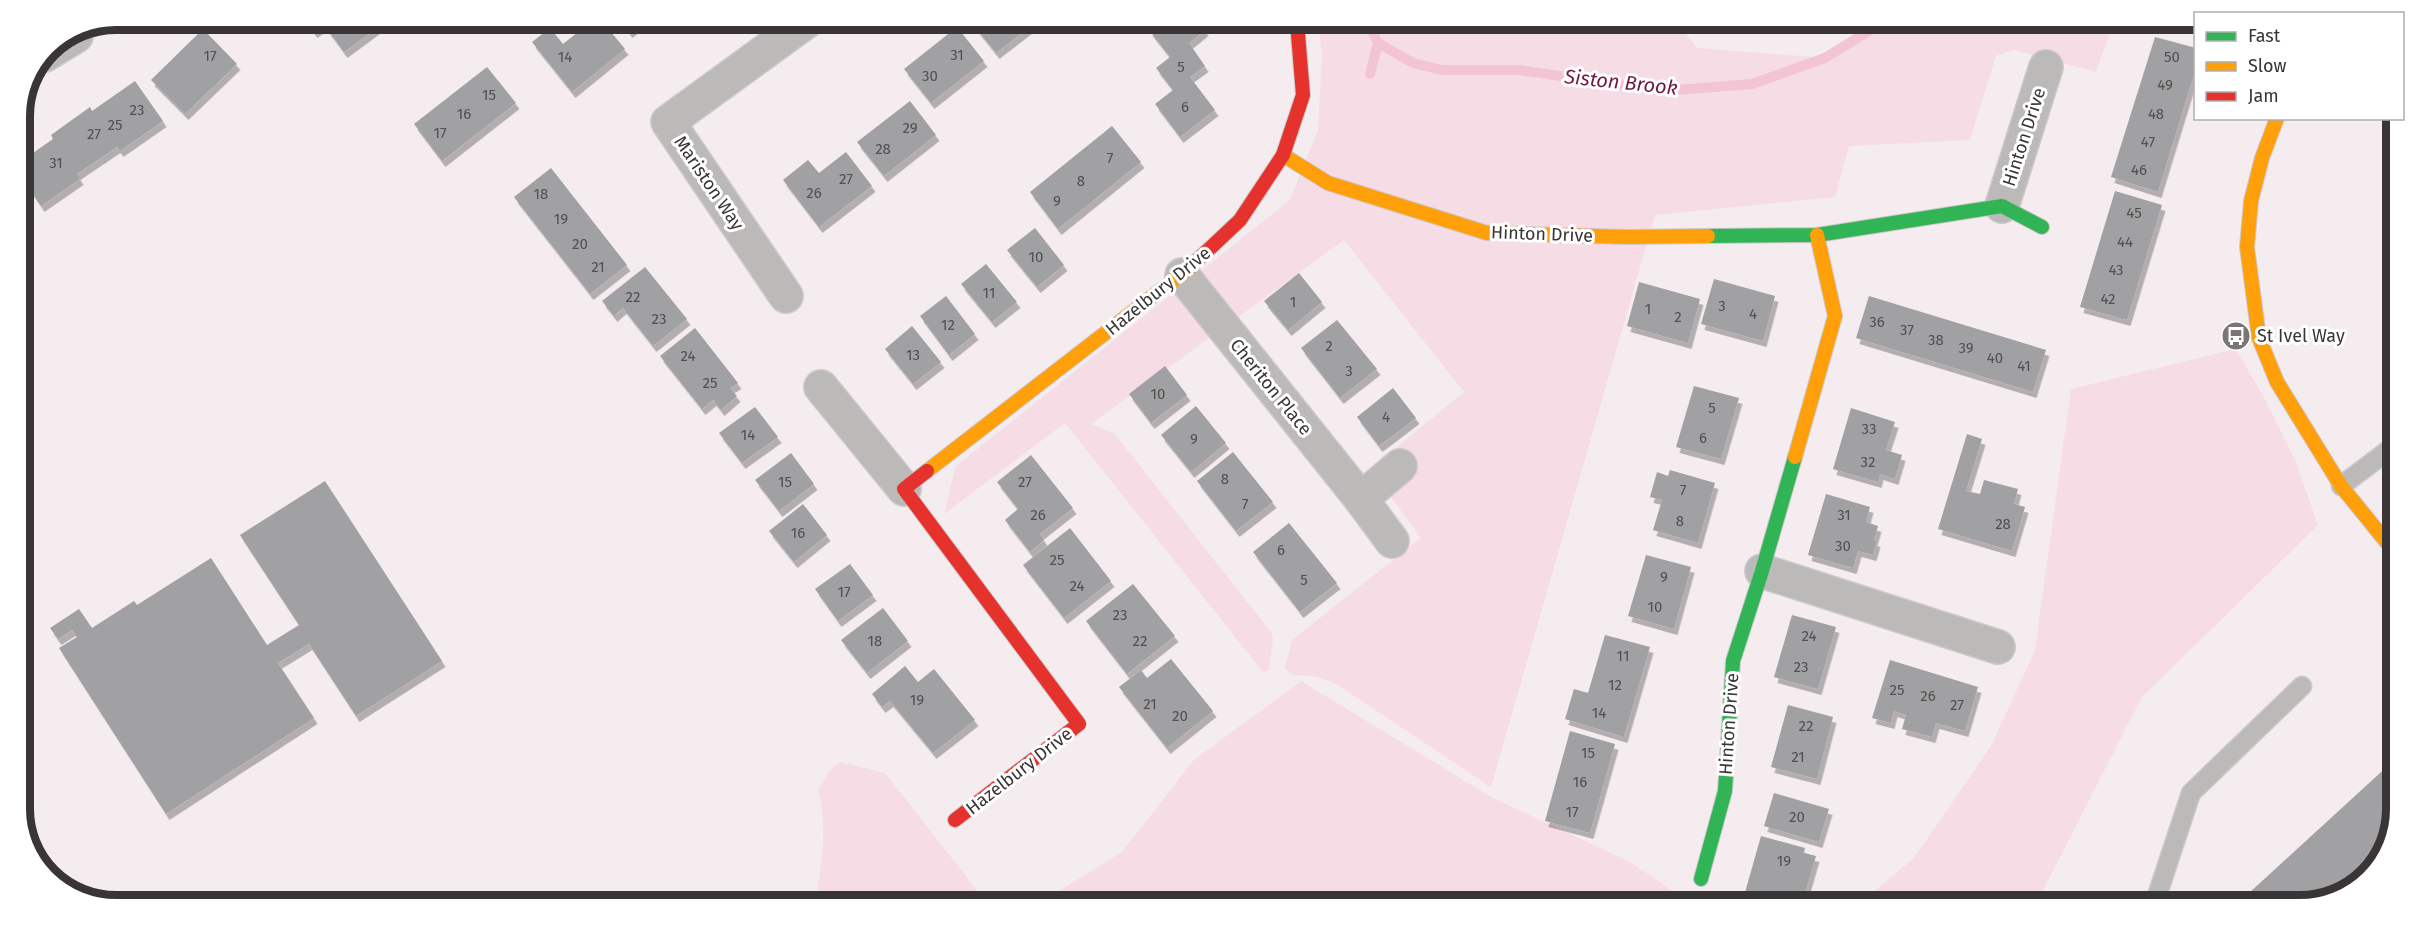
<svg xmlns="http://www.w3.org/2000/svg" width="2416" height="925" font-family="'Fira Sans',sans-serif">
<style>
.green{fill:#f6dce4}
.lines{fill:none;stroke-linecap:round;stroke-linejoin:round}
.stream{stroke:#f3c5d4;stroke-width:10}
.building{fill:#a1a0a2;filter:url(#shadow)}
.lane-casing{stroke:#cec8ca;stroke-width:21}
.street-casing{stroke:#cec8ca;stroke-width:36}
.fast-casing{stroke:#cec8ca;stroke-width:16}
.slow-casing{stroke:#cec8ca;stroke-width:16}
.jam-casing{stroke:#cec8ca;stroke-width:16}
.lane{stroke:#bcb9b9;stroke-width:18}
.street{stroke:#bcb9b9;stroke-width:33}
.fast{stroke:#30b455;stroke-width:14}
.slow{stroke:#ff9f0a;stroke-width:14}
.jam{stroke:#e5322d;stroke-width:14}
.labels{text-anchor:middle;stroke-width:6;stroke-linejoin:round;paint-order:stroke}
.number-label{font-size:15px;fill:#534f50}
.street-label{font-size:18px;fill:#393435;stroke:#fff}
.poi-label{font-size:18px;fill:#393435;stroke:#fff;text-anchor:start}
.water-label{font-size:20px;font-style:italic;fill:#701741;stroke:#fff}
.rim{fill:none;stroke:#393435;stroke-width:8}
</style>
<defs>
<filter id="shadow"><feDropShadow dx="3.5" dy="6" stdDeviation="0" flood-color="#0004"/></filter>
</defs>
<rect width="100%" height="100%" fill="#f4ecee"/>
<g class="green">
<path d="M1318,22L1677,23L1697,48L1825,58L1890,24H2113L2096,72L2014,50L1996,56L1970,140L1849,146L1835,197L1655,215L1491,787L1335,683L1317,677L1290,674L1285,668L1292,640L1421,538L1391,497L1411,476L1392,451L1464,392L1344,240L1091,424L1114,433L1271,632L1273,638L1269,670L1263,672L1065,423L944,514L956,466L1290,200L1318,130L1322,55Z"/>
<path d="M2236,349L2268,405L2295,460L2318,525L2142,697L2038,900L2031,905L1859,904L1914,858L1991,746L2035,650L2071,389Z"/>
<path d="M1301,681L1493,798L1632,863L1692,904L1040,903L1122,852L1194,760Z"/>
<path d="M840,762L885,773L986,902H815C822,865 828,827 818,790L829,771Z"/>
</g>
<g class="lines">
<g class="stream">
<path d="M1367,22L1378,43L1413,63L1442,70H1519L1664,91L1752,84L1825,58L1880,24"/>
<path d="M1370,74L1378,43"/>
</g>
</g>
<g class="building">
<path d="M305,20H379L382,24L344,52L324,25L314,32Z"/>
<path d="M592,21H602L625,49L572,92L532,42L550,28L563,44Z"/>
<path d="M621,21H643L629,32Z"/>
<path d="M971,22H1036L996,53Z"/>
<path d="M1153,22H1199L1205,30L1189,43L1205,66L1190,77L1215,110L1180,137L1155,104L1173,90L1156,68L1170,57L1149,30L1155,24Z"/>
<path d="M957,27L984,61L931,103L904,69Z"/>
<path d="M203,29L237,64L185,114L151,80Z"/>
<path d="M2155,37L2196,48V68L2158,192L2111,177Z"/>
<path d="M487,67L516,103L442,161L414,124Z"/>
<path d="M135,81L163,121L120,151L117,147L77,174L80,179L41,206L20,175V162L53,139L51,135L90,107L92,111Z"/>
<path d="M910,101L936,135L884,176L857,142Z"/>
<path d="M1112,126L1141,162L1058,229L1030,192Z"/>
<path d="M846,152L872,186L819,227L783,180L808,160L819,173Z"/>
<path d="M551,168L627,265L590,294L514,197Z"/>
<path d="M2115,191L2162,205L2127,320L2080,307Z"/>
<path d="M1035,228L1064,265L1037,287L1007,250Z"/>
<path d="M986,264L1017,302L992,322L961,284Z"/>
<path d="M645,267L687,319L653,346L623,308L614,316L602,301Z"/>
<path d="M1299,273L1322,302L1288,330L1264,301Z"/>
<path d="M1714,279L1775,296L1763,341L1701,324Z"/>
<path d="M1639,282L1700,299L1688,343L1627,326Z"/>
<path d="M946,296L975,334L949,355L920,316Z"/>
<path d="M1869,296L2046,350L2033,392L1856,338Z"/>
<path d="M1337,320L1377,369L1340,398L1301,348Z"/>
<path d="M912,326L941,362L913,384L885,349Z"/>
<path d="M695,328L738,383L730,388L737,396L721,410L713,400L702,409L660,356Z"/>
<path d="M1165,366L1187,395L1151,423L1129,394Z"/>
<path d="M1694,386L1739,398L1721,459L1676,447Z"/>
<path d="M1393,388L1416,418L1379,446L1357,417Z"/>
<path d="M1196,406L1226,443L1191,472L1161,435Z"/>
<path d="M755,407L778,437L742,463L719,433Z"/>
<path d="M1851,408L1895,422L1886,450L1902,455L1895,479L1880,474L1878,482L1833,469Z"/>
<path d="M1967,434L1982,439L1966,491L1980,494L1984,480L2018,489L2014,504L2025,507L2012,551L1938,529Z"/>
<path d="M1233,452L1273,502L1236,531L1197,481Z"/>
<path d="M791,453L814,484L779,511L755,480Z"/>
<path d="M1031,455L1073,508L1040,534L1044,540L1030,552L1005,520L1018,509L997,482Z"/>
<path d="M1670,470L1715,483L1698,543L1653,530L1662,500L1650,497L1657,472L1668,476Z"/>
<path d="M325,481L442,661L356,716L309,644L278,663L314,718L166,814L59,648L77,637L72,630L58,639L50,628L79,609L92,628L134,601L137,605L211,558L267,645L299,625L240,535Z"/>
<path d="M1826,494L1870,507L1866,522L1878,526L1874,540L1877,541L1873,555L1858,551L1853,568L1808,555Z"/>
<path d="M803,504L827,535L794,562L769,531Z"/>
<path d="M1289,523L1337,583L1300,612L1253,552Z"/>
<path d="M1070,528L1111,581L1064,618L1023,565Z"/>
<path d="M1646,555L1691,567L1674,629L1628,616Z"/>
<path d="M850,564L873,595L838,621L815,589Z"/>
<path d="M1133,584L1175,636L1127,674L1086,621Z"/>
<path d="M883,608L908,641L867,673L841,640Z"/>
<path d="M1792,615L1836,627L1818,689L1774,677Z"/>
<path d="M1605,635L1650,647L1624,737L1565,719L1574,689L1588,693Z"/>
<path d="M1171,659L1213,711L1167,748L1119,687L1141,670L1147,678Z"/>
<path d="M1890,660L1978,687L1965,731L1936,723L1932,737L1902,729L1906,715L1894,711L1891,723L1872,718Z"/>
<path d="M905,666L918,682L934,669L975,720L933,753L890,701L882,707L872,694Z"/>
<path d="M1788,705L1833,717L1817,779L1771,767Z"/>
<path d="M1570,731L1615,744L1590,833L1545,821Z"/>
<path d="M2392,762L2391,840L2354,889L2300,905H2236Z"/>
<path d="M1774,793L1829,809L1819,842L1764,826Z"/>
<path d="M1761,836L1805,848L1804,853L1816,856L1802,904H1772L1744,896Z"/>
</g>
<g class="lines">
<g class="lane-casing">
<g id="lane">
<path d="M2341,486L2394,446"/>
<path d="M2154,905L2191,793L2302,686"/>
</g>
</g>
<g class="street-casing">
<g id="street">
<path d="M45,55L76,36"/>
<path d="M2002,206L2046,67"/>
<path d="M1182,275L1361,499L1392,541"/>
<path d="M786,296L668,122L807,21"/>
<path d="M821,387L904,489"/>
<path d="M1361,499L1400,466"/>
<path d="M1762,571L1998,647"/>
</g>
</g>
<g class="fast-casing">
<g id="fast">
<path d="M1708,236L1817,235L2002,206L2042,227"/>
<path d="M1701,879L1725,791L1733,661L1762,571L1795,457"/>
</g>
</g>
<g class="slow-casing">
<g id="slow">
<path d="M2277,118L2262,158L2251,201L2247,247L2259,338L2277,382L2341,486L2393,550"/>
<path d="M1283,155L1328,183L1487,233L1626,237L1708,236"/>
<path d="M1795,457L1835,316L1817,235"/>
<path d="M927,471L1188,269"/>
</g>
</g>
<g class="jam-casing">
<g id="jam">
<path d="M1188,269L1240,220L1283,155L1303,95L1297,22"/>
<path d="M927,471L904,489L1079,724L955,820"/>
</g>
</g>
<use href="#lane" class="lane"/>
<use href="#street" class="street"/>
<use href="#fast" class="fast"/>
<use href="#slow" class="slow"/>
<use href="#jam" class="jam"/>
</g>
<defs>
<g id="bus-disc" transform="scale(1.5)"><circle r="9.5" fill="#7a7476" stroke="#fff"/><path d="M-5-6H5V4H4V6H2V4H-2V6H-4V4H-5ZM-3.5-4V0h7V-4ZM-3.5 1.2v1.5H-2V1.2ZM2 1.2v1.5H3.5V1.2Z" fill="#fff"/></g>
</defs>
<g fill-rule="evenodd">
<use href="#bus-disc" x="2236" y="336"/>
</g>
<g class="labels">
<g class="number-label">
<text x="957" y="60">31</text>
<text x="210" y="61">17</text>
<text x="565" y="62">14</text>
<text x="2172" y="62">50</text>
<text x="1181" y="72">5</text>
<text x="930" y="81">30</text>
<text x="2165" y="90">49</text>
<text x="489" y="100">15</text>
<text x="1185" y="112">6</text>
<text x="137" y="115">23</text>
<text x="464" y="119">16</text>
<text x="2156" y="119">48</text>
<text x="115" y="130">25</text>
<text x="910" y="133">29</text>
<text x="440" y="138">17</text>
<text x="94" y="139">27</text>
<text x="2148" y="147">47</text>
<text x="883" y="154">28</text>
<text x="1110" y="163">7</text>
<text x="56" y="168">31</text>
<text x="2139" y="175">46</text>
<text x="846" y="184">27</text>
<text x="1081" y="186">8</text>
<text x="814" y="198">26</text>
<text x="541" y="199">18</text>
<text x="1057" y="206">9</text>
<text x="2134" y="218">45</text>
<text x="561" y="224">19</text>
<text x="2125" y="247">44</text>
<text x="580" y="249">20</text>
<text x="1036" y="262">10</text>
<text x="598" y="272">21</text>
<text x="2116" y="275">43</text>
<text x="989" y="298">11</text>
<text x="633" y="302">22</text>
<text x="2108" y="304">42</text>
<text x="1293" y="307">1</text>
<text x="1722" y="311">3</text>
<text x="1648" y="314">1</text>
<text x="1753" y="319">4</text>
<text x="1678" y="322">2</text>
<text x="659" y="324">23</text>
<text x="1877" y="327">36</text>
<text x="948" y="330">12</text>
<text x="1907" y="335">37</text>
<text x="1936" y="345">38</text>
<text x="1329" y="351">2</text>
<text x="1966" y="353">39</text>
<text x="913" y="360">13</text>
<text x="688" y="361">24</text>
<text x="1995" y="363">40</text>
<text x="2024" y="371">41</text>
<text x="1349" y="376">3</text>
<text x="710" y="388">25</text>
<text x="1158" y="399">10</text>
<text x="1712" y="413">5</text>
<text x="1386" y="422">4</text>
<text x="1869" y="434">33</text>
<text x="748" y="440">14</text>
<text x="1703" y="443">6</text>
<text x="1194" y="444">9</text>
<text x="1868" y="467">32</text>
<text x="1225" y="484">8</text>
<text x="785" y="487">15</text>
<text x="1025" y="487">27</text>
<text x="1683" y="495">7</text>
<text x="1245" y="509">7</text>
<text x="1038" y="520">26</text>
<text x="1844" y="520">31</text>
<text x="1680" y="526">8</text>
<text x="2003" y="529">28</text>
<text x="798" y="538">16</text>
<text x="1843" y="551">30</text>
<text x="1281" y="555">6</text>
<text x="1057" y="565">25</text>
<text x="1664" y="582">9</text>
<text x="1304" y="585">5</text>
<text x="1077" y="591">24</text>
<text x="844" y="597">17</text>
<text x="1655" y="612">10</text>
<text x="1120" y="620">23</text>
<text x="1809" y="641">24</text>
<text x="875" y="646">18</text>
<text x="1140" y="646">22</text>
<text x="1623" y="661">11</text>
<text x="1801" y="672">23</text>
<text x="1615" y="690">12</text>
<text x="1897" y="695">25</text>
<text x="1928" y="701">26</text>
<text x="917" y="705">19</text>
<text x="1150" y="709">21</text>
<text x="1957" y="710">27</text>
<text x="1599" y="718">14</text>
<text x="1180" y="721">20</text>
<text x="1806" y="731">22</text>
<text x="1588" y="758">15</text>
<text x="1798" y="762">21</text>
<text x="1580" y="787">16</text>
<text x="1572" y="817">17</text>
<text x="1797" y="822">20</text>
<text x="1784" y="866">19</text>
</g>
<g class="street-label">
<text transform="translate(2024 137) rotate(-72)" y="6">Hinton Drive</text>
<text transform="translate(709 183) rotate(56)" y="6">Mariston Way</text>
<text transform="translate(1542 234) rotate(2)" y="6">Hinton Drive</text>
<text transform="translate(1158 291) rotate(-39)" y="6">Hazelbury Drive</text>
<text transform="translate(1271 387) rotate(51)" y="6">Cheriton Place</text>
<text transform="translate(1729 724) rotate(-86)" y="6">Hinton Drive</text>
<text transform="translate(1019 771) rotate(-38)" y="6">Hazelbury Drive</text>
</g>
<g class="poi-label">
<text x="2257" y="342">St Ivel Way</text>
</g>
<g class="water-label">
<text transform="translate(1621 82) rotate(6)" y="7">Siston Brook</text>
</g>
</g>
<path d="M0 0H2416V925H0ZM116 30H2300A86 86 0 0 1 2386 116V809A86 86 0 0 1 2300 895H116A86 86 0 0 1 30 809V116A86 86 0 0 1 116 30Z" fill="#fff" fill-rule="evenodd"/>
<path class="rim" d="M116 30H2300A86 86 0 0 1 2386 116V809A86 86 0 0 1 2300 895H116A86 86 0 0 1 30 809V116A86 86 0 0 1 116 30Z"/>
<rect x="2194" y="12" width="210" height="108" fill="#ffffff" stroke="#b0aeae" stroke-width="1.5"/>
<rect x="2206" y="32" width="30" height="9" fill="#30b455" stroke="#b0aeae" stroke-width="1.5"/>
<text x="2248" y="42" font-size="18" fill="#393435">Fast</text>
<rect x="2206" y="62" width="30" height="9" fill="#ff9f0a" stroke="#b0aeae" stroke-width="1.5"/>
<text x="2248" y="72" font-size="18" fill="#393435">Slow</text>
<rect x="2206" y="92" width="30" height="9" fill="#e5322d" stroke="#b0aeae" stroke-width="1.5"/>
<text x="2248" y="102" font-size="18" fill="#393435">Jam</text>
</svg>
